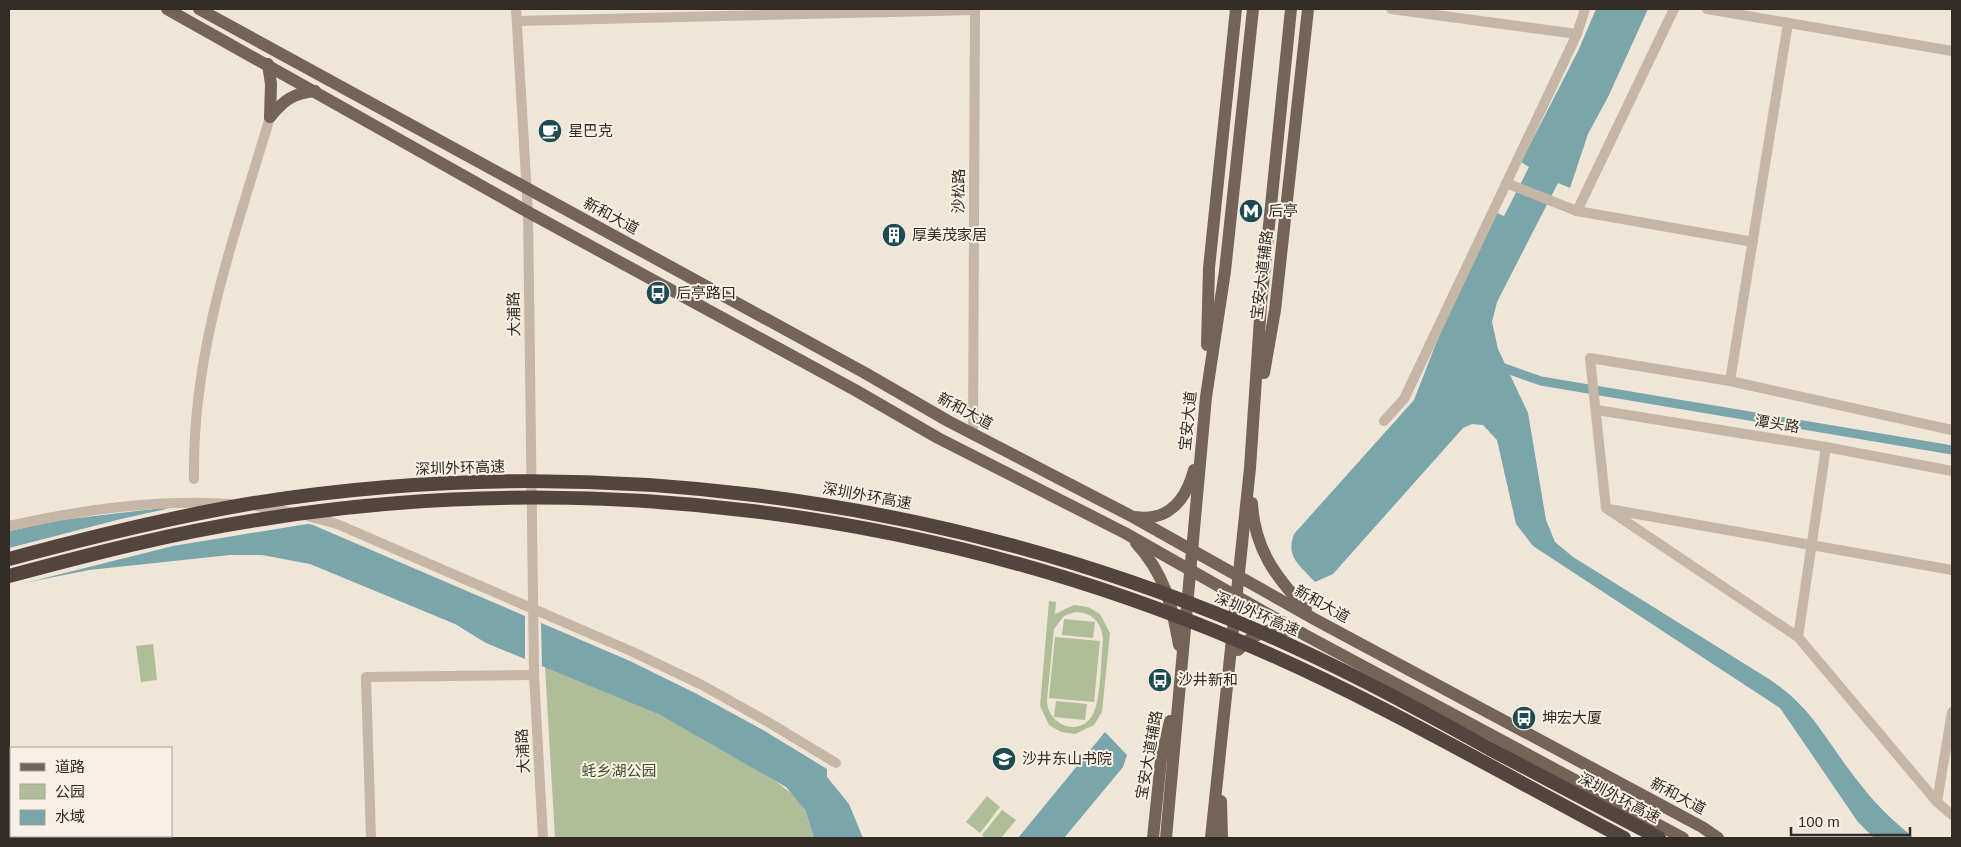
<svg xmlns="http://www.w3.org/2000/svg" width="1961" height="847" font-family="Arial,'Noto Sans SC',sans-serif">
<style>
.green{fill:#afbd99;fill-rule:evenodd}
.water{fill:#79a5ab}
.pier{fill:#efe6d8}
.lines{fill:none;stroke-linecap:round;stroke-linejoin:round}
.canal{stroke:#79a5ab;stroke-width:9}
.minor{stroke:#c6b6a5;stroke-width:10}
.major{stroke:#746357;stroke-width:12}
.highway{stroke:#53453d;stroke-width:14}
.labels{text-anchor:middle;stroke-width:4;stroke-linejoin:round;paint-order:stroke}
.poi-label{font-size:15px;fill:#322b26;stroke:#f8f0e4;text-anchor:start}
.street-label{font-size:15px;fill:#322b26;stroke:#f8f0e4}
.park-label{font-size:15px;fill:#3f4f2b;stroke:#f8f0e4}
</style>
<rect width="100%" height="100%" fill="#efe6d8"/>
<g class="green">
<path d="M1049,601L1056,602L1055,614L1074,605L1088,607L1100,614L1110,633L1102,712L1094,725L1075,734L1061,732L1049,725L1040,706ZM1075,612C1092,612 1102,623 1103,639C1101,657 1101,697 1094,712C1082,739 1047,726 1047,700L1054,629L1064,616Z"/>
<path d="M1064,619L1095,622L1093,638L1062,635Z"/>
<path d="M1055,637L1100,641L1094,702L1049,698Z"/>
<path d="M153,644L157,680L141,682L136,646Z"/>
<path d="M545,667L660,715L773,779L797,798L805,811L814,838H555Z"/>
<path d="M1056,701L1087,704L1085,720L1054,717Z"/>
<path d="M987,796L1000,807L980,833L966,822Z"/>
<path d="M1002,810L1016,820L1001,838H985L982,835Z"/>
</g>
<g class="water">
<path d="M1596,9H1648L1608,97L1588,134L1570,188L1558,183L1497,302L1492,322L1498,349L1528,413L1546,520L1555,542L1573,557L1769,679C1814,709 1825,740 1857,780C1873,802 1893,821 1914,838H1874L1858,822L1780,708L1533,546L1516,524L1497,440L1483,425L1472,424L1463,428L1333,574L1315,582C1301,566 1285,558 1294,534L1414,400L1458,287L1495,212L1504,216L1529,167L1521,162L1579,49Z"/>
<path d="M162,508L292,519L313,525L630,661L697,694L763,730L827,769V777L849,804L863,838H814L805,810L786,787L660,715L486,643L455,624L310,564L262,555H230L89,570L9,586V531L61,520Z"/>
<path d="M1105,732L1127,755L1123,767L1064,838H1018Z"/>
</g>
<g class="pier">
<path d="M189,504L249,508L313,523L173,546L9,587V548L121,519Z"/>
<path d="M525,616L541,623L542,666L525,659Z"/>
</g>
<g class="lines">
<path class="canal" d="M1496,365L1541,381L1952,450"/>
<g class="minor">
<path d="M516,9L528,212L534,675L543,838"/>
<path d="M1391,9L1577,34"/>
<path d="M1707,9L1952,51"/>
<path d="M517,21L975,10"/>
<path d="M1506,183L1577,211L1753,242"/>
<path d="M1577,211L1674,9"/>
<path d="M1730,381L1788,23"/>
<path d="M1597,410L1826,447L1952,471"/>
<path d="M1384,421L1404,399L1577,34L1585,9"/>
<path d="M1952,430L1730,381L1590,358L1606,508L1798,637L1937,802L1952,815"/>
<path d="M973,434L975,9"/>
<path d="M194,479C192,349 234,239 270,117"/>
<path d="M257,506L294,513"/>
<path d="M1609,509L1952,570"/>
<path d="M308,516L337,524L633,652L702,685L768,722L836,763"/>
<path d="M9,526C80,510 156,499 230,504"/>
<path d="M1798,637L1826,447"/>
<path d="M1937,802L1952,712"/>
<path d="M371,838L366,677L534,675"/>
</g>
<g class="major">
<path d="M167,9L528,212L855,390L938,438L1125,533L1305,635L1683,838"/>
<path d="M199,9L865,373L948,421L1133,517L1316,620L1702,827L1718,838"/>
<path d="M268,64L271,84L270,117"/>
<path d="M270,117C283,101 293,93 315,91"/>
<path d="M1207,345L1209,268L1236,9"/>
<path d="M1264,373L1275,310L1308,9"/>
<path d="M1252,503C1254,548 1276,578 1306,609"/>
<path d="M1135,517C1168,522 1186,500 1194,470"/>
<path d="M1136,543C1164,573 1172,605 1179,645"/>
<path d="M1238,650C1253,633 1272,626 1294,631"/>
<path d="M1221,801L1222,838"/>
<path d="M1153,838L1161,760L1170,721"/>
<path d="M1166,838L1206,397L1225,271L1253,9"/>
<path d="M1211,838L1250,468L1261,304L1291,9"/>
</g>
<g class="highway">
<path d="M9,559C90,537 171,517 254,503C587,450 931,495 1242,624C1328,660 1409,704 1490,749C1546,779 1603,808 1659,838"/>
<path d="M9,576C91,554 173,533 257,520C587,466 931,511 1239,641C1372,697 1497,771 1624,838"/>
</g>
</g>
<defs>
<g id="cafe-disc" transform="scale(1.25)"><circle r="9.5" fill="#1e4a51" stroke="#f8f0e4"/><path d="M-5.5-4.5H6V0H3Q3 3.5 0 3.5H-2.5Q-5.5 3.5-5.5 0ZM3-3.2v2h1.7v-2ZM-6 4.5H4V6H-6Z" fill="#fff"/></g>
<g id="metro-disc" transform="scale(1.25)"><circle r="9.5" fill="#1e4a51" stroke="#f8f0e4"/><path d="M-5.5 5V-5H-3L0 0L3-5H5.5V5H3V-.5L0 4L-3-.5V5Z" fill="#fff"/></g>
<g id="building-disc" transform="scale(1.25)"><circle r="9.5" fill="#1e4a51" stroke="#f8f0e4"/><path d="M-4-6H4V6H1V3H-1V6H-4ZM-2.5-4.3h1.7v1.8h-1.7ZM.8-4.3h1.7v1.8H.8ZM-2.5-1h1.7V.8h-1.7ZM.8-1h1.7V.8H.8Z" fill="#fff"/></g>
<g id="bus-disc" transform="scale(1.25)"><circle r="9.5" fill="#1e4a51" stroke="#f8f0e4"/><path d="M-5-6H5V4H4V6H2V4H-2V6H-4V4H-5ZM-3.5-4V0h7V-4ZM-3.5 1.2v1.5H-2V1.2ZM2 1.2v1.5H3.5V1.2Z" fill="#fff"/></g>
<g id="university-disc" transform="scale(1.25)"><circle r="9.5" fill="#1e4a51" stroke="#f8f0e4"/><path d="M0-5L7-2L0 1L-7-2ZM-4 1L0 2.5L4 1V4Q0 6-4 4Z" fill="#fff"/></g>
</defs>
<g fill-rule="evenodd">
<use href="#cafe-disc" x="550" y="131"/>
<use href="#metro-disc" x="1251" y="211"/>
<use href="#building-disc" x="894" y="235"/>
<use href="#bus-disc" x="658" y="293"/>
<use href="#bus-disc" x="1160" y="680"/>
<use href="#bus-disc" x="1524" y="718"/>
<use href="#university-disc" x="1004" y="759"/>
</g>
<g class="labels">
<g class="poi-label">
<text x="568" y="136">星巴克</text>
<text x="1268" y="216">后亭</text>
<text x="912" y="240">厚美茂家居</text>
<text x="676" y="298">后亭路口</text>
<text x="1178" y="685">沙井新和</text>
<text x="1542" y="723">坤宏大厦</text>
<text x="1022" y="764">沙井东山书院</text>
</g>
<g class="street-label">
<text transform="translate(959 191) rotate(-90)" y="5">沙松路</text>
<text transform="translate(611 216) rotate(28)" y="5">新和大道</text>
<text transform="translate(1262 275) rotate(-83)" y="5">宝安大道辅路</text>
<text transform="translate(514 314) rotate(-91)" y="5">大浦路</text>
<text transform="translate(965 411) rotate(28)" y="5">新和大道</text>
<text transform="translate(1188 421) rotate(-84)" y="5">宝安大道</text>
<text transform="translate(1777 424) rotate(9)" y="5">潭头路</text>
<text transform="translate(460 468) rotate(-2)" y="5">深圳外环高速</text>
<text transform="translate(867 496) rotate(10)" y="5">深圳外环高速</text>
<text transform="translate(1322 604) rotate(29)" y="5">新和大道</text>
<text transform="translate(1257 614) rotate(23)" y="5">深圳外环高速</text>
<text transform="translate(523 751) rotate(-93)" y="5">大浦路</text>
<text transform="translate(1149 755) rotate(-80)" y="5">宝安大道辅路</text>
<text transform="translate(1678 796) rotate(28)" y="5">新和大道</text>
<text transform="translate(1619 798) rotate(28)" y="5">深圳外环高速</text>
</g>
<g class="park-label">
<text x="619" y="776">蚝乡湖公园</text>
</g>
</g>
<rect width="1961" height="847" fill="none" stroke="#322b26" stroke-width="20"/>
<rect x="10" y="747" width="162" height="90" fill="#f8f0e4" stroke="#a9a198"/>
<rect x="20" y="763" width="25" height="8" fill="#746357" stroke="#a9a198"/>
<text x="55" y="772" font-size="15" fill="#322b26">道路</text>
<rect x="20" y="784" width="25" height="15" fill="#afbd99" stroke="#a9a198"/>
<text x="55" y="797" font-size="15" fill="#322b26">公园</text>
<rect x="20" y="810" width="25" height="15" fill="#79a5ab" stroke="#a9a198"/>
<text x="55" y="822" font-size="15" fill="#322b26">水域</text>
<path d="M1791 827v8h119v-8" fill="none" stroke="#322b26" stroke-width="2.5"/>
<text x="1798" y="827" font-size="15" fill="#322b26" stroke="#f8f0e4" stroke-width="4" paint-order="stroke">100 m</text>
</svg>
